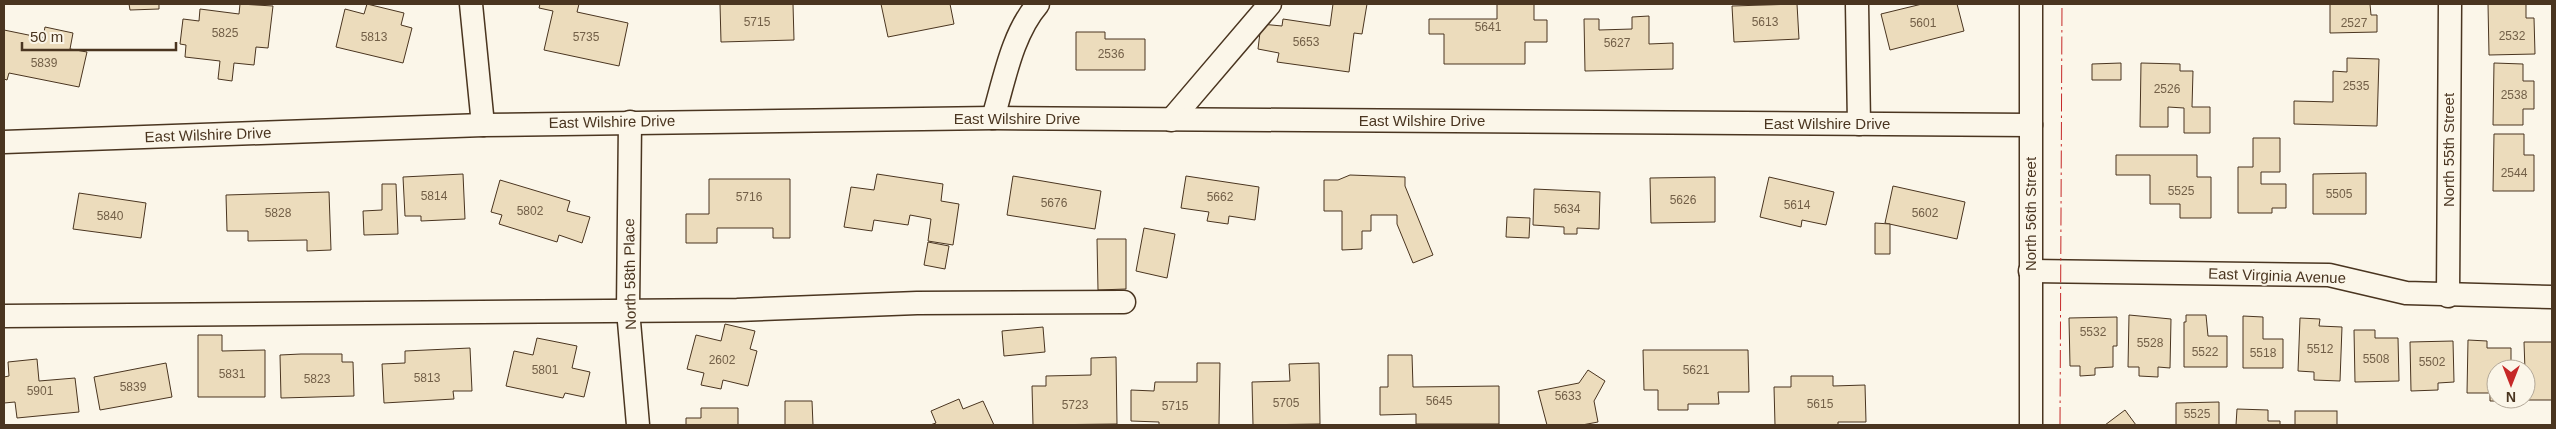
<svg xmlns="http://www.w3.org/2000/svg" width="2556" height="429" font-family="Arial,sans-serif">
<style>
.building{fill:#ecdcbc;stroke:#4a3520}
.lines{fill:none;stroke-linecap:round;stroke-linejoin:round}
.minor-casing{stroke:#4a3520;stroke-width:25}
.minor{stroke:#fbf6e9;stroke-width:22}
.power{stroke:#c62828;stroke-width:1;stroke-dasharray:18 4 2.5 4;stroke-linecap:butt}
.labels{text-anchor:middle;stroke-width:4;stroke-linejoin:round;paint-order:stroke}
.number-label{font-size:12px;fill:#725f47}
.street-label{font-size:15px;fill:#4a3520;stroke:#fbf6e9}
</style>
<rect width="100%" height="100%" fill="#fbf6e9"/>
<g class="building">
<path d="M129,4H159V9L130,10Z"/>
<path d="M240,4L273,6L268,48L256,47L254,65L234,63L232,81L218,79L220,61L185,57L186,45L180,44L183,19L199,21L200,9L239,14Z"/>
<path d="M367,4L404,13L401,25L412,28L403,63L336,47L345,9L364,14Z"/>
<path d="M540,4H579L577,12L628,23L619,66L544,50L553,11L539,8Z"/>
<path d="M720,4H793L794,40L721,42Z"/>
<path d="M881,4H950L954,24L888,37Z"/>
<path d="M1333,4H1367L1362,34L1354,33L1349,72L1277,62L1279,53L1258,49L1261,24L1282,26L1283,19L1330,26Z"/>
<path d="M1497,4H1534V20H1547V42H1525V64H1444V34H1429V19H1497Z"/>
<path d="M1797,4L1799,39L1734,42L1732,6Z"/>
<path d="M1922,4H1957L1964,31L1890,50L1881,14Z"/>
<path d="M2330,4H2370L2371,15H2377V32L2330,33Z"/>
<path d="M2488,4H2526V18H2534L2535,54L2489,55Z"/>
<path d="M1649,16V44L1673,43V69L1585,71L1584,19H1599V30L1632,29V17Z"/>
<path d="M45,27L73,33L70,49L87,52L79,87L9,73L7,80L4,79V30L43,38Z"/>
<path d="M1076,32H1105V39H1145V70H1076Z"/>
<path d="M2347,58L2379,59L2377,126L2294,124V101L2333,102V71L2347,72Z"/>
<path d="M2121,63V80H2092V64Z"/>
<path d="M2141,63L2180,64V71H2193L2192,107H2210V133H2184V108L2168,107V127H2140Z"/>
<path d="M2494,63L2523,64V81H2534V109H2523V125H2493Z"/>
<path d="M2494,134H2524V155H2534V191H2493Z"/>
<path d="M2253,138H2280V172H2261V184H2286V208H2272V213H2238V167H2253Z"/>
<path d="M2116,155H2197V177H2211V218H2180V204H2150V175H2116Z"/>
<path d="M2366,173V214H2313V174Z"/>
<path d="M463,174L465,219L421,221V216H405L403,177Z"/>
<path d="M877,174L943,184L941,201L959,204L953,245L928,241L931,219L910,215L908,225L874,220L872,231L844,227L851,187L874,190Z"/>
<path d="M1350,175L1405,177V186L1433,255L1413,263L1397,224V215H1371V231H1362V249L1342,250V211H1324V180H1338Z"/>
<path d="M1013,176L1101,191L1095,229L1007,215Z"/>
<path d="M1186,176L1259,187L1255,220L1229,216L1228,224L1207,221L1209,212L1181,208Z"/>
<path d="M1715,177V222L1651,223L1650,178Z"/>
<path d="M1769,177L1834,192L1826,225L1802,220L1801,227L1760,217Z"/>
<path d="M709,179H790V238H773V228H717V243H686V214H709Z"/>
<path d="M500,180L570,201L567,211L590,217L582,243L559,235L557,242L499,224L502,215L491,212Z"/>
<path d="M382,184H396L398,234L364,235L363,211L382,210Z"/>
<path d="M1893,186L1965,202L1957,239L1885,223Z"/>
<path d="M1534,189L1600,192L1599,229L1577,228V234H1564V227L1533,225Z"/>
<path d="M329,192L331,250L307,251V240L248,241V231H227L226,195Z"/>
<path d="M79,193L146,203L141,238L73,229Z"/>
<path d="M1507,217L1530,218L1529,238L1506,237Z"/>
<path d="M1875,223L1890,224V254H1875Z"/>
<path d="M1144,228L1175,234L1167,278L1136,271Z"/>
<path d="M1097,239H1126V289L1098,290Z"/>
<path d="M928,242L949,246L945,269L924,265Z"/>
<path d="M2129,315L2171,319L2170,368L2158,367V377L2139,376V367H2128Z"/>
<path d="M2186,315H2206L2208,336H2227V367H2184V322H2186Z"/>
<path d="M2243,316L2263,317V339H2283V368H2243Z"/>
<path d="M2117,317V346H2113V367L2095,368V375L2080,376V366H2070L2069,318Z"/>
<path d="M2300,318L2320,319L2319,326L2342,327L2340,381L2314,380V372L2298,371Z"/>
<path d="M725,324L755,331L750,349L757,351L748,386L723,380L721,389L701,385L704,373L687,369L696,335L721,341Z"/>
<path d="M1043,327L1045,352L1004,356L1002,331Z"/>
<path d="M2354,330H2375V338H2398L2399,381L2355,382Z"/>
<path d="M198,335H222V351L265,350V397H198Z"/>
<path d="M537,338L577,346L572,368L590,372L584,397L565,393L563,398L506,386L514,351L533,355Z"/>
<path d="M2468,340L2487,341V348H2511V369H2496V399H2510V401H2490V393H2467Z"/>
<path d="M2453,341L2454,382L2438,383V390L2411,391L2410,342Z"/>
<path d="M2524,342H2552V400H2523L2526,399Z"/>
<path d="M470,348L472,391H453L454,399L384,403L382,364L405,363V351Z"/>
<path d="M1643,350H1748L1749,392H1718L1719,404H1688V410H1658V390H1644Z"/>
<path d="M301,354H342V362H353L354,396L281,398L280,355Z"/>
<path d="M1388,355H1412L1413,387L1499,386V424H1416V414L1380,415V387H1388Z"/>
<path d="M1116,357L1117,424L1033,425L1032,386H1046V376L1091,375V358Z"/>
<path d="M37,359L39,381L75,378L79,412L17,418L15,402L4,403V377L9,376L8,362Z"/>
<path d="M166,363L172,397L100,410L94,377Z"/>
<path d="M1197,363H1220L1219,425H1159V422L1131,421V390L1154,391L1155,382H1197Z"/>
<path d="M1319,363L1320,424L1253,425L1252,382L1290,381L1289,364Z"/>
<path d="M1588,370L1605,381L1594,401L1598,422L1582,425H1547L1538,391L1579,383Z"/>
<path d="M1791,376H1833V386L1865,385L1866,422H1838V425H1775L1774,387H1791Z"/>
<path d="M959,399L963,409L983,401L994,425H930L936,423L931,411Z"/>
<path d="M785,401H812L813,425H785Z"/>
<path d="M2219,402V425H2176V403Z"/>
<path d="M701,408H738V425H686V418H701Z"/>
<path d="M2237,409L2268,410V421H2280V425H2236Z"/>
<path d="M2125,410L2136,425H2105Z"/>
<rect x="2295" y="411" width="42" height="14"/>
</g>
<g class="lines">
<g class="minor-casing">
<g id="minor">
<path d="M471,4L483,125"/>
<path d="M1857,4L1859,124"/>
<path d="M993,118C1004,81 1012,34 1038,4"/>
<path d="M1171,120L1270,4"/>
<path d="M630,122L628,310L638,425"/>
<path d="M4,142L483,125L993,118L2031,125"/>
<path d="M2030,271L2329,275L2406,293L2552,297"/>
<path d="M2448,296L2450,4"/>
<path d="M4,316L737,310L917,303L1124,302"/>
<path d="M2031,425V4"/>
</g>
</g>
<use href="#minor" class="minor"/>
<path class="power" d="M2060,425L2062,4"/>
</g>
<g class="labels">
<g class="number-label">
<text x="757" y="26">5715</text>
<text x="1765" y="26">5613</text>
<text x="1923" y="27">5601</text>
<text x="2354" y="27">2527</text>
<text x="1488" y="31">5641</text>
<text x="225" y="37">5825</text>
<text x="2512" y="40">2532</text>
<text x="374" y="41">5813</text>
<text x="586" y="41">5735</text>
<text x="1306" y="46">5653</text>
<text x="1617" y="47">5627</text>
<text x="1111" y="58">2536</text>
<text x="44" y="67">5839</text>
<text x="2356" y="90">2535</text>
<text x="2167" y="93">2526</text>
<text x="2514" y="99">2538</text>
<text x="2514" y="177">2544</text>
<text x="2181" y="195">5525</text>
<text x="2339" y="198">5505</text>
<text x="434" y="200">5814</text>
<text x="749" y="201">5716</text>
<text x="1220" y="201">5662</text>
<text x="1683" y="204">5626</text>
<text x="1054" y="207">5676</text>
<text x="1797" y="209">5614</text>
<text x="1567" y="213">5634</text>
<text x="530" y="215">5802</text>
<text x="278" y="217">5828</text>
<text x="1925" y="217">5602</text>
<text x="110" y="220">5840</text>
<text x="2093" y="336">5532</text>
<text x="2150" y="347">5528</text>
<text x="2320" y="353">5512</text>
<text x="2205" y="356">5522</text>
<text x="2263" y="357">5518</text>
<text x="2376" y="363">5508</text>
<text x="722" y="364">2602</text>
<text x="2432" y="366">5502</text>
<text x="545" y="374">5801</text>
<text x="1696" y="374">5621</text>
<text x="232" y="378">5831</text>
<text x="427" y="382">5813</text>
<text x="317" y="383">5823</text>
<text x="133" y="391">5839</text>
<text x="40" y="395">5901</text>
<text x="1568" y="400">5633</text>
<text x="1439" y="405">5645</text>
<text x="1286" y="407">5705</text>
<text x="1820" y="408">5615</text>
<text x="1075" y="409">5723</text>
<text x="1175" y="410">5715</text>
<text x="2197" y="418">5525</text>
</g>
<g class="street-label">
<text x="1017" y="124">East Wilshire Drive</text>
<text x="1422" y="126">East Wilshire Drive</text>
<text transform="translate(612 122) rotate(-1)" y="5">East Wilshire Drive</text>
<text x="1827" y="129">East Wilshire Drive</text>
<text transform="translate(208 135) rotate(-2)" y="5">East Wilshire Drive</text>
<text transform="translate(2449 150) rotate(-90)" y="5">North 55th Street</text>
<text transform="translate(2031 214) rotate(-90)" y="5">North 56th Street</text>
<text transform="translate(630 274) rotate(-91)" y="5">North 58th Place</text>
<text transform="translate(2277 276) rotate(2)" y="5">East Virginia Avenue</text>
</g>
</g>
<rect width="2556" height="429" fill="none" stroke="#4a3520" stroke-width="10"/>
<g transform="translate(2511 384) rotate(180)"><circle r="24" fill="#fbf6e9" stroke="#b4a999"/>
<path d="M0-4L9 19L0 12L-9 19Z" fill="#c62828"/>
<text y="-8" font-size="14" font-weight="bold" text-anchor="middle" fill="#4a3520">N</text>
</g>
<path d="M22 42v8h154v-8" fill="none" stroke="#4a3520" stroke-width="2.5"/>
<text x="30" y="42" font-size="15" fill="#4a3520" stroke="#fbf6e9" stroke-width="4" paint-order="stroke">50 m</text>
</svg>
